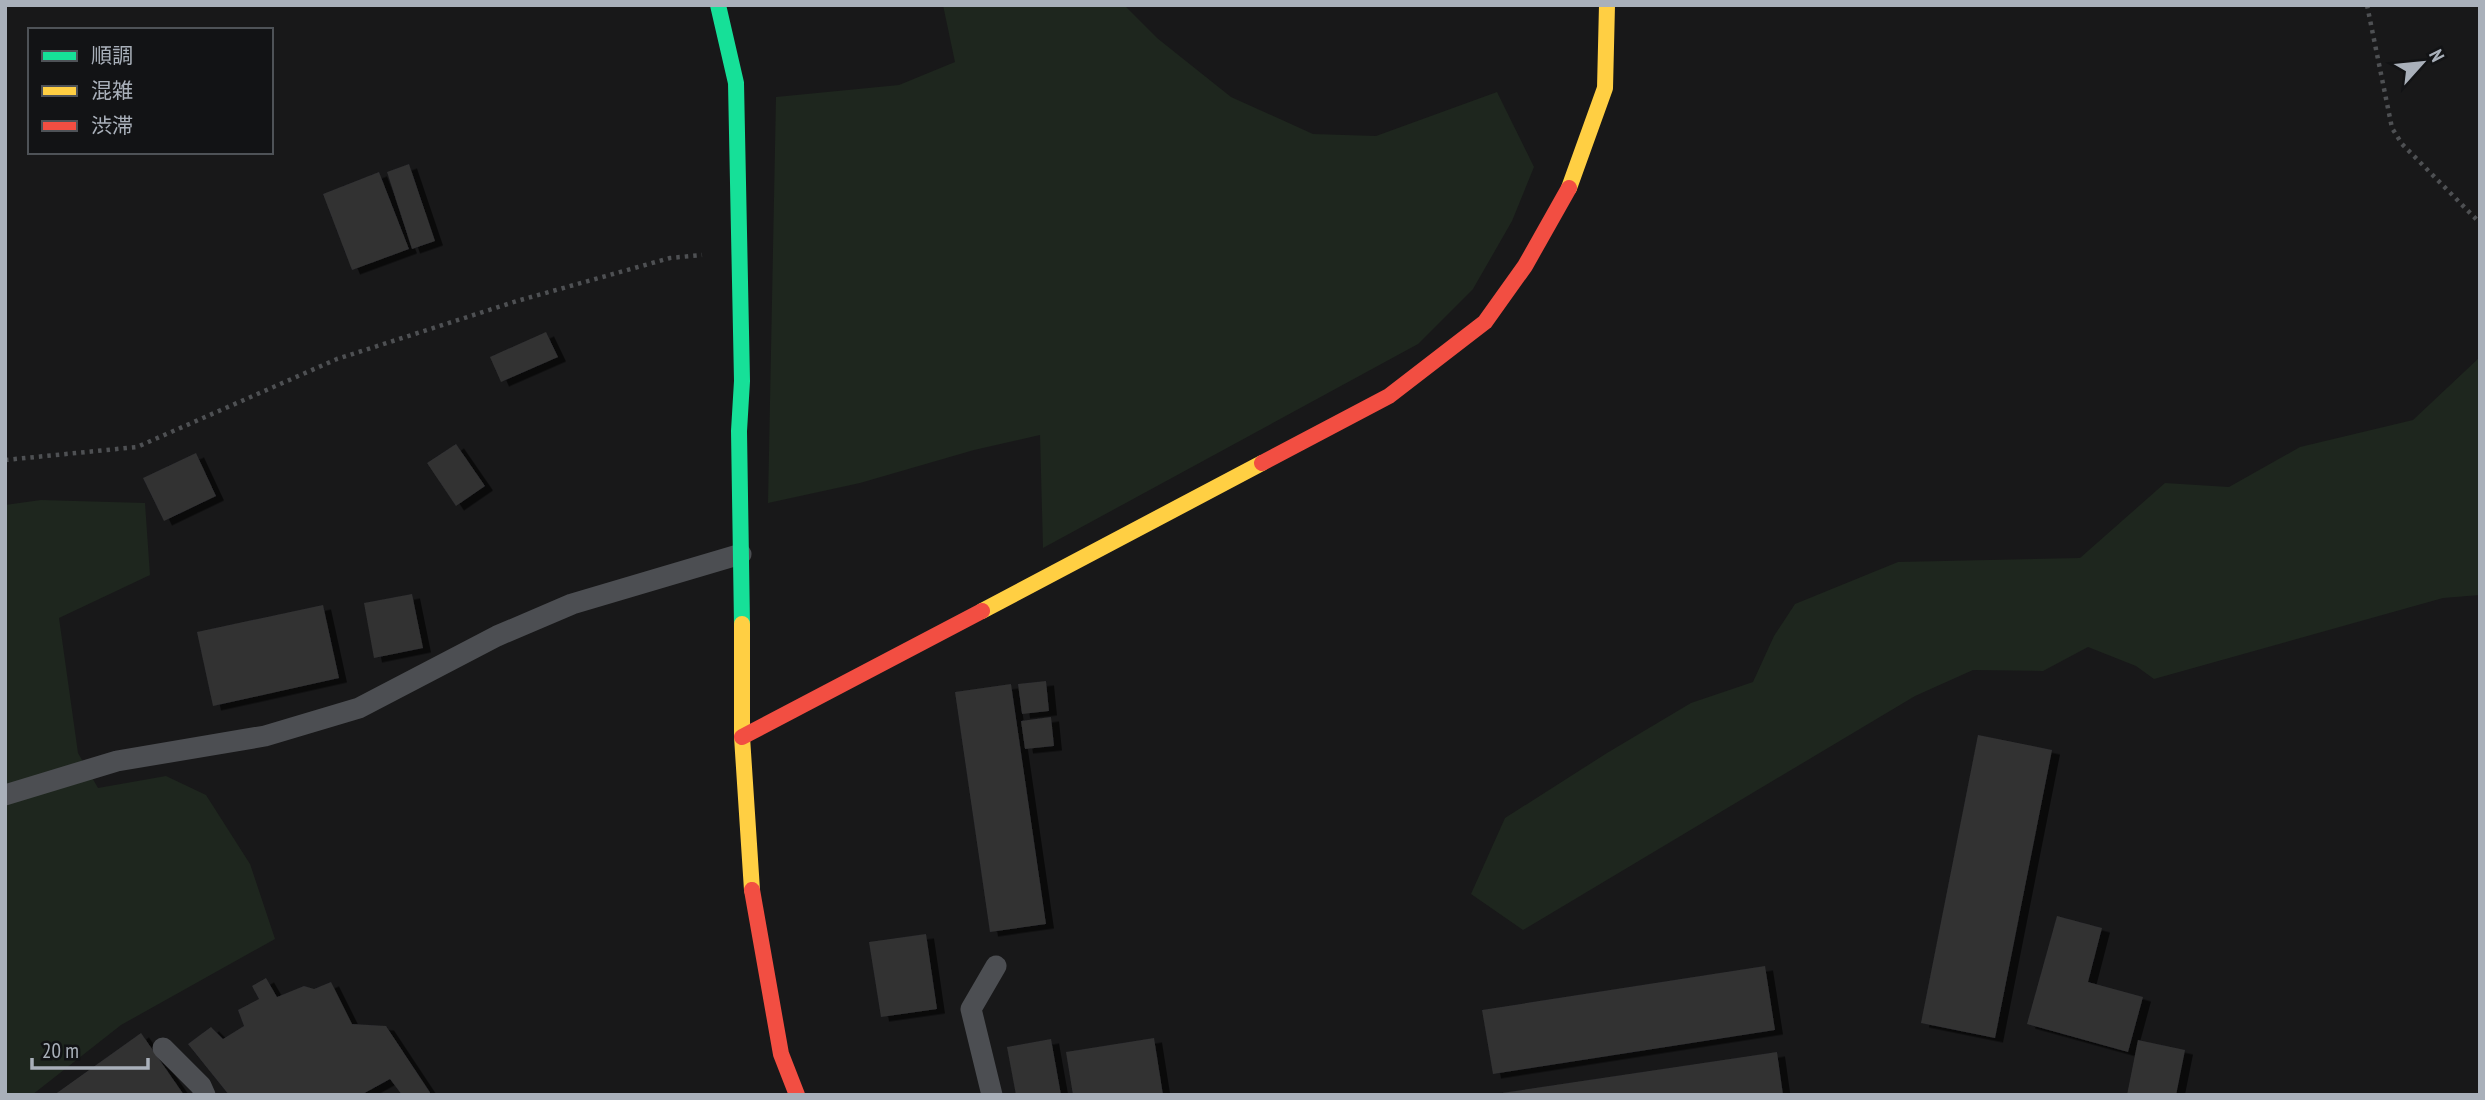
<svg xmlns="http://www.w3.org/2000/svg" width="2485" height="1100" font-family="'PT Sans Narrow','Noto Sans JP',sans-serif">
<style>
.green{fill:#1e261e}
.building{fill:#313133;filter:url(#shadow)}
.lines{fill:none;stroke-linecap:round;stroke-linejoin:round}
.path{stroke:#4e5053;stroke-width:4.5;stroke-dasharray:3.5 5;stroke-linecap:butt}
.lane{stroke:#4c4e52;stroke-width:21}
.fast{stroke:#16e098;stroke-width:16}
.slow{stroke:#ffcf43;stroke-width:16}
.jam{stroke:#f24e42;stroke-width:16}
</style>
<defs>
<filter id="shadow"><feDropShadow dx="8" dy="4.5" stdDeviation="0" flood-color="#0009"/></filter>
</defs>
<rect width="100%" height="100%" fill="#181819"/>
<g class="green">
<path d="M943,5H1124L1157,38L1231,97L1313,134L1376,136L1497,92L1534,167L1512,221L1473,289L1418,344L1043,548L1040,435L974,450L860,483L768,503L776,97L899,85L955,62Z"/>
<path d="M2480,357V595L2443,598L2154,679L2136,666L2088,647L2043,671L1973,670L1915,696L1523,930L1471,894L1505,818L1607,753L1691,703L1753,682L1774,636L1795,604L1898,562L2080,558L2165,483L2229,487L2300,447L2413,420Z"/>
<path d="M41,500L145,503L150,575L59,618L78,753L98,788L166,776L206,795L250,864L275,939L121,1025L32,1095H5V505Z"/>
</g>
<g class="building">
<path d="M409,164L435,241L412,249L387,172Z"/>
<path d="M379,172L409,249L352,270L323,194Z"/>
<path d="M546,332L558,357L501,382L490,357Z"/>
<path d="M456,444L485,486L456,506L427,463Z"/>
<path d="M196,453L216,496L164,521L143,478Z"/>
<path d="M412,594L423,648L374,658L364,603Z"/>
<path d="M323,605L339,678L213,706L197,632Z"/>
<path d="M1046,681L1049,711L1022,714L1018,684Z"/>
<path d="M1011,684L1046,924L990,932L955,692Z"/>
<path d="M1051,717L1054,746L1025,749L1021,721Z"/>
<path d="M1978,735L2052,750L1995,1038L1921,1023Z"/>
<path d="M2057,916L2102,928L2088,982L2143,997L2128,1052L2027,1024Z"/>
<path d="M926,934L937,1009L881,1017L869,942Z"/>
<path d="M1765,966L1775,1030L1493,1074L1482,1010Z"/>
<path d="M266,978L277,997L304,986L314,989L331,982L352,1024L386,1026L431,1094L402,1095L390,1079L361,1095H229L188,1044L211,1027L223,1039L244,1026L238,1010L259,999L252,986Z"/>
<path d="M141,1033L184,1095H54Z"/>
<path d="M1154,1038L1163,1095H1073L1066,1052Z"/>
<path d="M1051,1039L1061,1095H1016L1007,1047Z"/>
<path d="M2138,1040L2185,1050L2176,1095H2127Z"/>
<path d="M1777,1052L1783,1095H1502V1093Z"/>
</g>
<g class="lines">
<g class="path">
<path d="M2367,5L2392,128L2402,144L2480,223"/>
<path d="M5,460L137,447L337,359L517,301L670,258L702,255"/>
</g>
<g class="lane">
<path d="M5,795L117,761L265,736L359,708L497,636L572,604L741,554"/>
<path d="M163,1048L201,1086L205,1095"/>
<path d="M992,1095L971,1009L996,966"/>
</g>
<path class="fast" d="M718,5L736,83L742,381L739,431L742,624"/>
<g class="slow">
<path d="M1569,188L1605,88L1607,5"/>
<path d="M982,611L1262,463"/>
<path d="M742,624V737L752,890"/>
</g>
<g class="jam">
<path d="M1262,463L1389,396L1485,322L1525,266L1569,188"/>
<path d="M742,737L982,611"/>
<path d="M752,890L781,1054L797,1095"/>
</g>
</g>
<rect width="2485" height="1100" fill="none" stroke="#a9b0ba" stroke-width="14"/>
<rect x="28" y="28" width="245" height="126" fill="#121315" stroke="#4e5257" stroke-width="2"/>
<rect x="42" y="51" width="35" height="10" fill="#16e098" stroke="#4e5257" stroke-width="2"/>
<text x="91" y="63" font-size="21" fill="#a9b0ba">順調</text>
<rect x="42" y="86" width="35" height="10" fill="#ffcf43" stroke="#4e5257" stroke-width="2"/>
<text x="91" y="98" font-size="21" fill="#a9b0ba">混雑</text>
<rect x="42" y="121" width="35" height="10" fill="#f24e42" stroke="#4e5257" stroke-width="2"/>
<text x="91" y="133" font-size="21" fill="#a9b0ba">渋滞</text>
<g transform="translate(2422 63) rotate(63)" stroke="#121315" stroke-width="5" paint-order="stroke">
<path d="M0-5L12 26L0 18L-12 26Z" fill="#a9b0ba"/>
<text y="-10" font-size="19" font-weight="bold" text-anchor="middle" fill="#a9b0ba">N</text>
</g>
<path d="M32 1058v10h116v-10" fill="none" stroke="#a9b0ba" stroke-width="3.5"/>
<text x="42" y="1058" font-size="21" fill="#a9b0ba" stroke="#121315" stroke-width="5" paint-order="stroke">20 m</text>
</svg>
